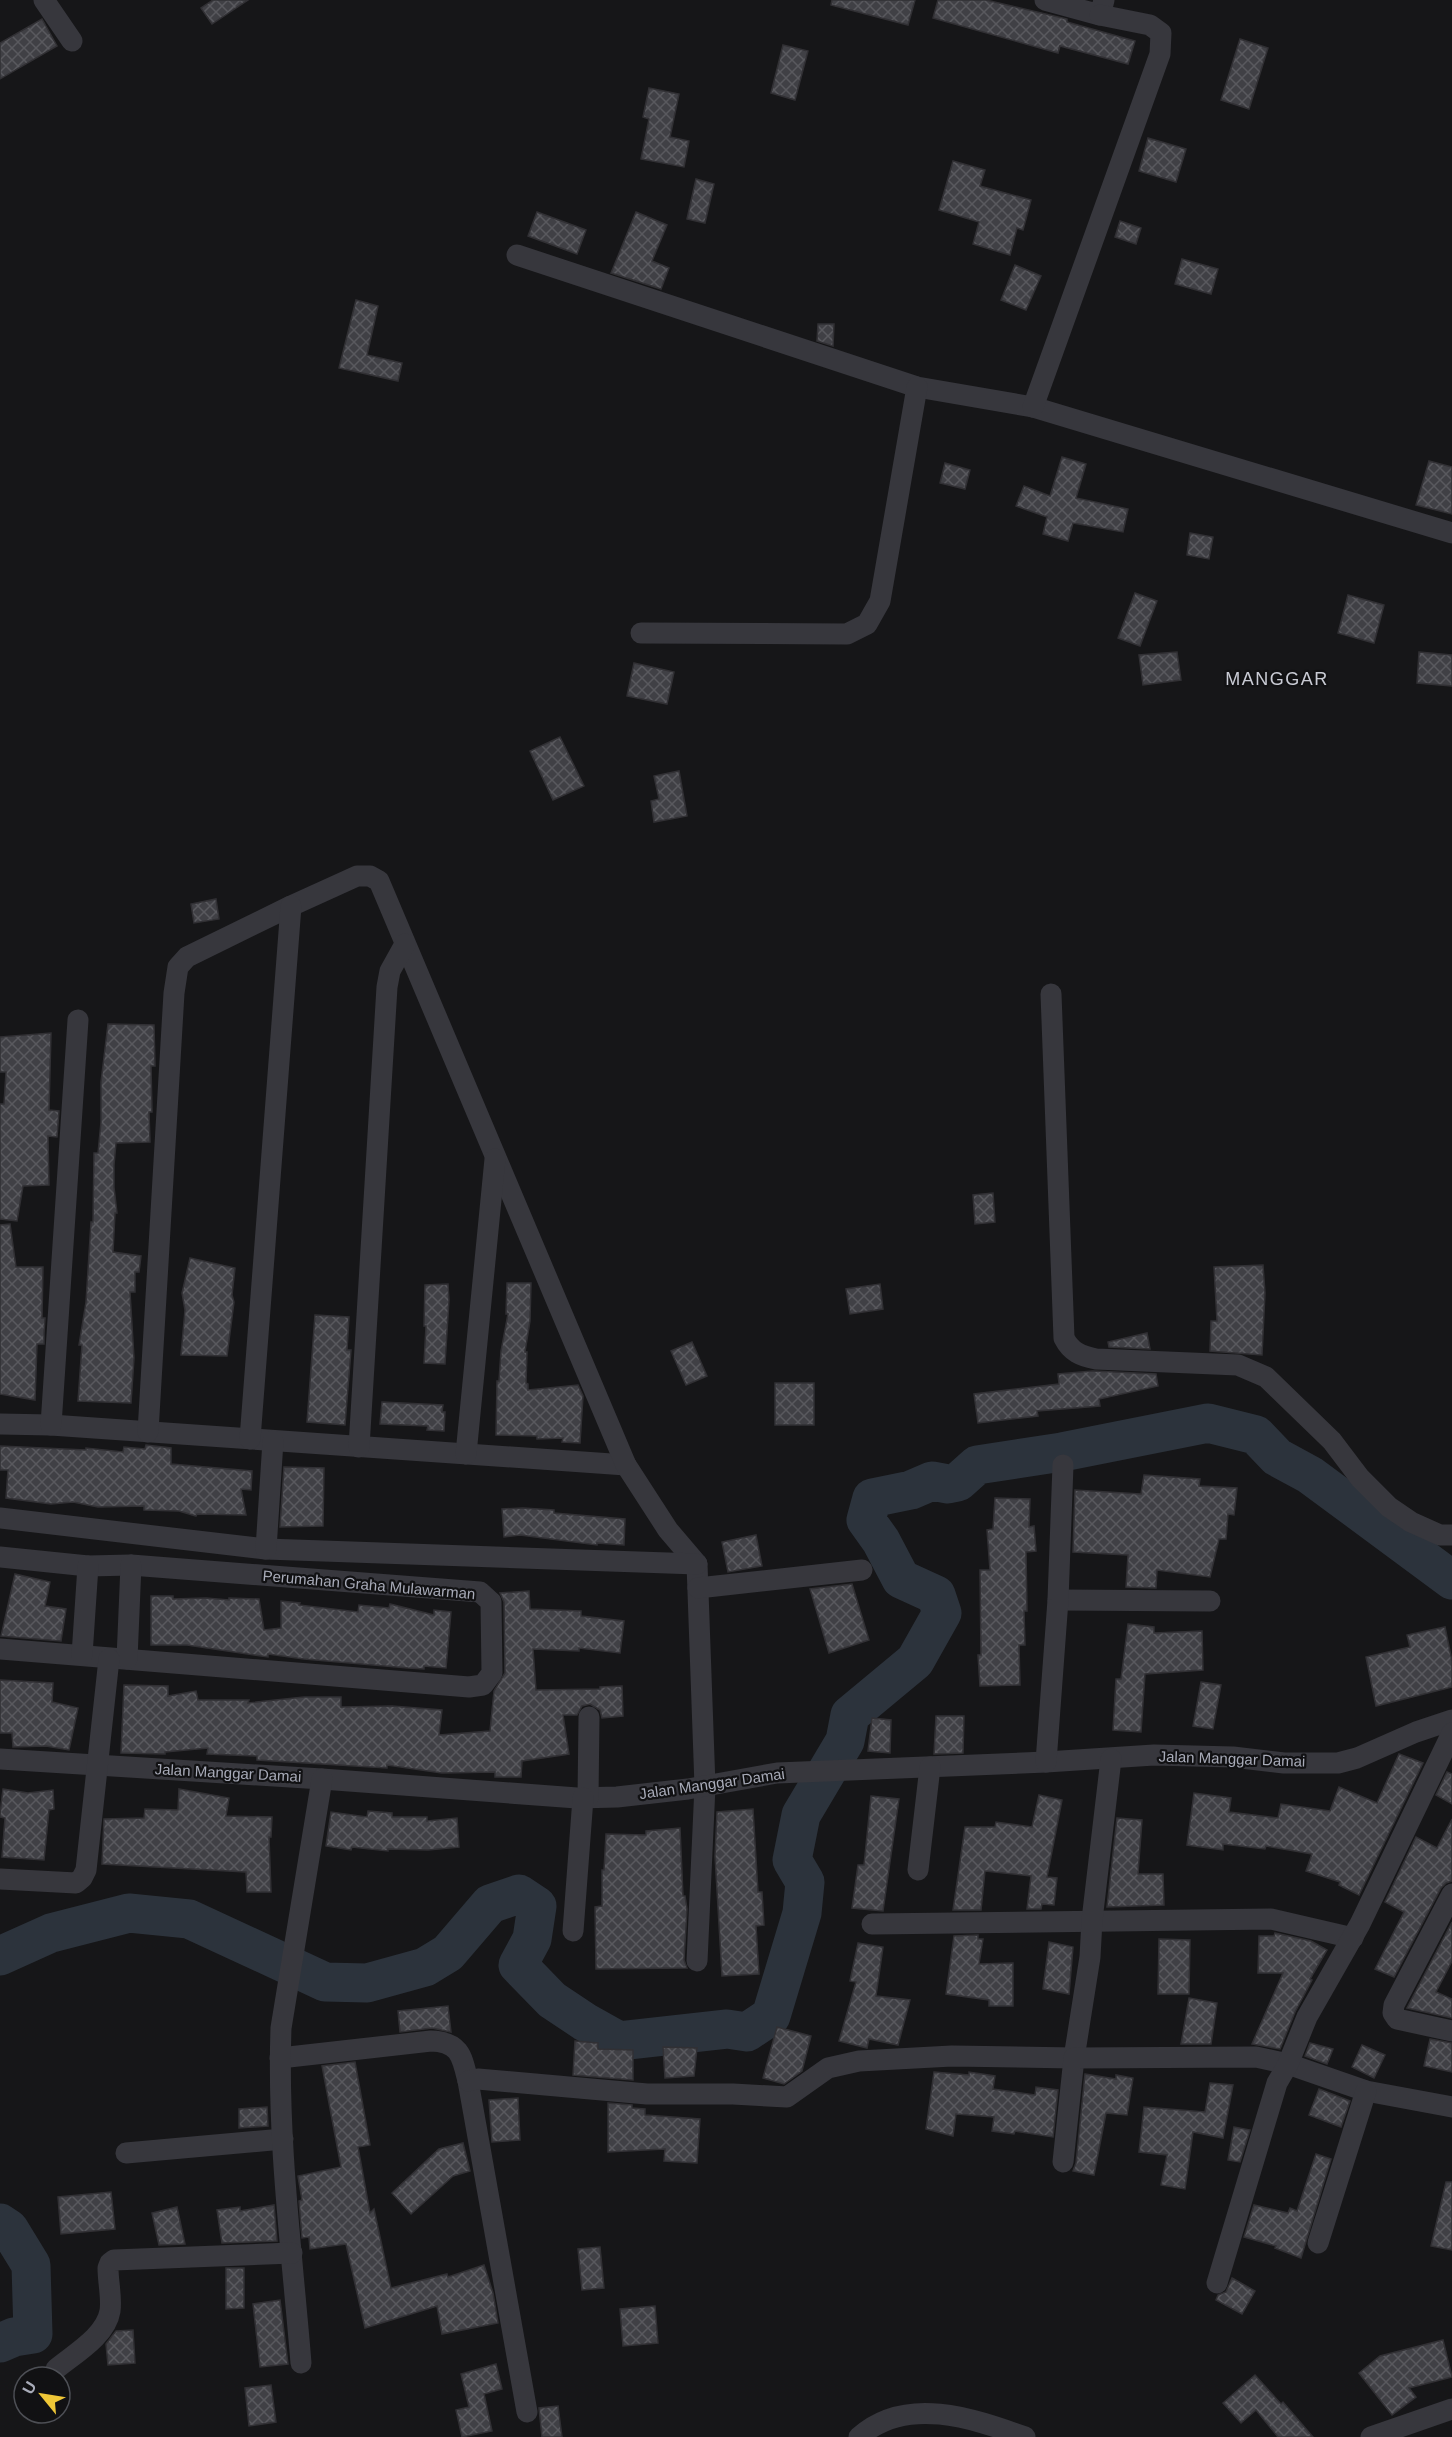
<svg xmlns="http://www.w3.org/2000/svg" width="1452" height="2437" font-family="Helvetica,sans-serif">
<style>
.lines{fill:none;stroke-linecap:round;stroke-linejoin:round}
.river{stroke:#2c333c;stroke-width:39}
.building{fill:url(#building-cross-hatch);stroke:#313034;stroke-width:1.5}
.minor{stroke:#37373d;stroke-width:21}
.labels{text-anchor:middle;stroke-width:4.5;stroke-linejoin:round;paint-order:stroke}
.street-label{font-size:15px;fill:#a8abb8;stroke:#111113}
.quarter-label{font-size:18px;letter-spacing:1.5px;fill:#c9cbd4;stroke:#111113}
</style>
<defs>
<pattern id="building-cross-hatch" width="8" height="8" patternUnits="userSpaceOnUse" patternTransform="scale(1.5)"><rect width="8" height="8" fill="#404045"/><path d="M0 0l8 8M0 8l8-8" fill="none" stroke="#59595e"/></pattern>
</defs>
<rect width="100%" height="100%" fill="#161618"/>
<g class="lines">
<g class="river">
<path d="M0,1956L51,1933L129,1913L189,1919L325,1982L367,1983L425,1967L448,1953L490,1904L519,1894L537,1906L532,1939L518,1965L552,2000L585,2022L619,2041L727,2029L747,2032L771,2016L802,1913L805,1882L792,1860L801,1815L845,1741L850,1715L915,1661L942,1613L936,1595L901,1579L881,1541L866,1520L872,1498L911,1490L932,1481L948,1484L958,1482L977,1465L1062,1452L1208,1423L1256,1435L1277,1457L1310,1475L1452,1580"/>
<path d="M0,2223L9,2229L31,2265L33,2334L14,2337L0,2343"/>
</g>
</g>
<g class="building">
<path d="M213,0H248L212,24L201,8Z"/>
<path d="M832,0H915L908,25L831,5Z"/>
<path d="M938,0H986L1067,19V22L1135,41L1128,64L1060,46L1058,53L933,18Z"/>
<path d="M42,19L57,46L0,79V43Z"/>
<path d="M1240,39L1268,48L1249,109L1221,100Z"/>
<path d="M783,45L808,51L795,100L771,93Z"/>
<path d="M649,88L679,94L670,137L689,141L684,167L641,159L649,119L643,117Z"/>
<path d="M1148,138L1186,149L1176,182L1139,171Z"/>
<path d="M953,161L985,170L980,186L1031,200L1023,230L1017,228L1010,255L973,244L979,222L939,210Z"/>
<path d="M696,179L714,184L705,223L687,219Z"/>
<path d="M537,212L586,230L577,254L528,236Z"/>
<path d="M636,212L667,225L652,261L669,268L661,289L611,273Z"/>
<path d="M1120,221L1141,228L1136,244L1115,237Z"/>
<path d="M1182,259L1218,269L1211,294L1175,284Z"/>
<path d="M1015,265L1041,276L1026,310L1001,300Z"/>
<path d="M356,300L378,306L367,355L402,363L398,381L339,368Z"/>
<path d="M818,324H834L833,346L817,341Z"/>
<path d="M1062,457L1086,464L1076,498L1128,509L1123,532L1073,523L1068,541L1043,534L1047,517L1016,506L1024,486L1050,496Z"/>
<path d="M1429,461L1452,467V514L1416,505Z"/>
<path d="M945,463L970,470L965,489L940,483Z"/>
<path d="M1190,533L1213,537L1209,559L1187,555Z"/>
<path d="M1135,593L1157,601L1140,646L1118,638Z"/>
<path d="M1348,595L1384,605L1374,643L1338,633Z"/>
<path d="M1177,652L1181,680L1143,685L1139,655Z"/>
<path d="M1419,652L1452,655V686L1417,683Z"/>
<path d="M634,663L674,672L667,704L627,696Z"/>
<path d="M560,737L584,786L553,800L530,751Z"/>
<path d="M679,771L687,816L654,822L651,801L659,799L654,776Z"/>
<path d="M216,899L219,919L194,923L191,904Z"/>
<path d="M108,1024L154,1025L155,1066H151L152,1112H149L150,1142L116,1143L114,1165V1187L117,1213H115L113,1252L141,1256L139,1272H135V1292H130L134,1358L131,1403L78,1401L82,1345H79L86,1302L91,1222H93L94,1153H98L101,1122V1082Z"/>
<path d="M51,1033L49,1110L59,1111L57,1137L48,1136L49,1185L23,1186L17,1221L0,1219V1104H4L6,1072H0V1037Z"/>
<path d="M993,1193L995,1222L975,1224L973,1195Z"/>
<path d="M10,1224L16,1267H43L42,1318H45L44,1333V1344H37L35,1400L0,1394V1225Z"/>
<path d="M190,1258L235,1268L232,1295L234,1302L227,1356L181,1355L185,1310L182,1293Z"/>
<path d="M1263,1265L1265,1293L1262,1355L1210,1351L1211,1321H1217L1214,1267Z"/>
<path d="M507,1283H531L530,1321L525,1352H527L526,1383L528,1384V1390L578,1385L583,1396L580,1443L562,1442L563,1438L537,1439V1436L496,1435L497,1381H499L501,1351L508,1314H506Z"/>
<path d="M448,1284L449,1300L445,1364L424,1363L426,1326H424L425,1285Z"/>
<path d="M880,1284L883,1309L850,1314L846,1289Z"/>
<path d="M315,1315L349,1317L347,1350H351L345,1425L307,1422Z"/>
<path d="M1147,1333L1150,1349L1109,1347L1108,1342Z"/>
<path d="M692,1342L707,1376L686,1385L671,1351Z"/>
<path d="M1093,1371L1156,1374L1158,1386L1099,1399L1100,1406L1037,1411L1038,1416L978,1423L974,1394L1059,1384L1058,1374Z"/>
<rect x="775" y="1383" width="39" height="42"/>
<path d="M382,1402L443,1405L442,1412H445L444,1431L427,1430L428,1426L380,1424Z"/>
<path d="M146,1445L171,1448V1464L252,1471L251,1490L241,1489L246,1515L197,1514L196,1516L179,1511L144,1510V1506L98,1507L73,1502L51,1504L6,1498L8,1470H0V1446L86,1450V1448L123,1452L124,1447L145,1449Z"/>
<path d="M284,1467L324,1468L323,1526L280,1527Z"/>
<path d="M1144,1475L1200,1479L1199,1486L1237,1488L1234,1515L1228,1514L1226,1539H1219L1210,1577L1157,1570L1156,1588L1126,1587L1128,1555L1073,1552L1075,1490L1141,1494Z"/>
<path d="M995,1498L1030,1499L1029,1527L1034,1526L1036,1551L1026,1552L1027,1611H1024L1025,1645H1019L1020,1685L980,1686L978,1655H981L980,1570H990L987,1530L993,1529Z"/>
<path d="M523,1508L554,1510V1513L625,1519L624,1545L597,1543V1545L520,1535L504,1537L502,1509Z"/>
<path d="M756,1535L762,1566L728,1572L722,1542Z"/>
<path d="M15,1574L50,1582L45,1606L66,1609L61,1641L1,1636Z"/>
<path d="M852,1584L869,1640L829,1653L810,1589Z"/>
<path d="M529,1591L530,1609L581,1611V1616L624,1621L620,1653L579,1648V1651L533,1649L536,1690L600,1689V1687L622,1686L623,1716L602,1718L600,1710L590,1704L582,1706L577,1715H563L569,1754L522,1761L521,1777H495V1772L442,1773L387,1765V1768L257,1760V1756L207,1754L208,1748L165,1752V1754L121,1753L124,1685L168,1686V1696L196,1691L198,1700H249L248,1703L304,1697H341V1707L392,1706L442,1710L439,1735L490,1731L494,1691L505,1673L504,1602L500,1593Z"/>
<path d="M151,1596H173V1599L206,1598L229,1600V1598L259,1599L264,1630L281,1628V1601L300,1603L299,1605L358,1612L359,1605L389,1608L390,1604L434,1615V1610L451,1612L446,1668L424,1666V1669L408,1668L304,1659L268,1654V1657L187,1645H151Z"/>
<path d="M1128,1624L1154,1627V1633L1202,1631L1203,1670L1145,1674L1141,1732L1113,1730L1116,1679H1121Z"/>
<path d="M1445,1627L1452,1661V1687L1376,1706L1366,1657L1410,1647L1407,1635Z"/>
<path d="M0,1680L53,1683L52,1702L78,1708L69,1750L46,1746L13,1747L12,1733H0Z"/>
<path d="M1201,1682L1221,1685L1213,1729L1193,1726Z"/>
<path d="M936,1716H964L963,1753L934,1754Z"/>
<path d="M872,1718L891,1720L890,1753L868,1751Z"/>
<path d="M1399,1754L1423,1763L1359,1895L1339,1885L1340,1882L1306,1871L1312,1854L1266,1846L1265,1849L1223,1844V1850L1187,1845L1194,1793L1231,1798L1229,1812L1278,1818L1281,1804L1330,1811L1339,1787L1377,1803Z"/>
<path d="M1447,1772L1452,1774V1804L1436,1795Z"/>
<path d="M3,1789L28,1793L53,1790L54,1809L49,1810L44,1860L2,1857L5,1818L0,1817V1814Z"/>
<path d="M179,1789L229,1798L226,1816L272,1817L271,1837H269L271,1892H247L246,1872L102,1864L104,1819L144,1818L145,1809L178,1810Z"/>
<path d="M1039,1795L1062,1800L1047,1877L1057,1878L1054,1905L1042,1904L1041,1909H1027L1031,1876L985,1871L981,1910H953L965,1827H995L996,1822L1032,1827Z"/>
<path d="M871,1796L899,1799L883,1911L852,1908L858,1865H864Z"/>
<path d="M753,1809L758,1892H762L764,1925L756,1926L759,1974L722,1976L715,1856L717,1812Z"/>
<path d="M368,1811L392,1813V1817H427V1821L457,1818L459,1847L428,1850L388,1849V1851L352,1847L351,1850L326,1846L331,1812L367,1817Z"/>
<path d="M1117,1818L1142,1820L1138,1874H1163L1164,1905L1107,1907Z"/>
<path d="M1452,1819V1881L1446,1883L1441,1888L1394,1977L1375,1969L1404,1912L1385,1902L1416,1837L1437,1848Z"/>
<path d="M680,1828L683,1896H685L687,1909L684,1960L687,1968L596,1969L595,1907L602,1906V1870H604L606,1834L646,1835V1831Z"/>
<path d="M1452,1922V1961L1436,1992L1452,1999V2018L1407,2008Z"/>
<path d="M1275,1933L1311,1941L1327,1950L1310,1979L1312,1980L1295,2012L1280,2049L1252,2044L1283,1973H1258L1259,1936H1274Z"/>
<path d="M978,1935V1939H983L979,1964L1013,1963V2006H989V2000L946,1994L954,1936Z"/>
<path d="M1159,1939L1190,1940L1189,1994H1158Z"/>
<path d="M1049,1942L1073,1947L1069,1994L1043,1989Z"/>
<path d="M858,1943L883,1947L876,1996L910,2000L898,2045L869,2039L867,2048L839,2041L856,1982L850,1981Z"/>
<path d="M1189,1998L1217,2003L1211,2044H1181Z"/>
<path d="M448,2006L451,2032L432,2028L400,2032L398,2011Z"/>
<path d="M777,2027L811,2036L802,2071L784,2084L763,2078Z"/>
<path d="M1430,2039L1452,2043V2072L1424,2066Z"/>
<path d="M575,2041L598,2043V2049L633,2050V2080L573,2075Z"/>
<path d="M1310,2043L1333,2049L1327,2064L1305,2056Z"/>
<path d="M1362,2045L1385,2055L1374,2078L1352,2067Z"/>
<path d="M663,2047L697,2048L694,2076L665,2078Z"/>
<path d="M355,2062L370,2145L358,2147L370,2213L374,2209L391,2288L447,2274L448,2277L484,2265L493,2293L498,2323L442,2334L437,2306L365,2328L346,2244L310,2249L309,2237L302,2238L299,2201L302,2200L298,2176L341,2167L322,2066Z"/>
<path d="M934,2072L969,2075V2072L995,2076L993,2089L1035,2095L1036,2087L1058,2090L1053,2137L1015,2131L1014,2134L992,2131L994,2117L956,2114L953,2136L926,2129Z"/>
<path d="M1085,2074L1116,2079V2075L1133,2078L1127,2115L1106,2113L1094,2175L1073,2171L1076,2163Z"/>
<path d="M1210,2083L1233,2085L1223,2138L1193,2132L1185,2189L1161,2185L1167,2155L1139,2152L1144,2107L1205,2112Z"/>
<path d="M1319,2089L1350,2101L1341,2127L1309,2115Z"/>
<path d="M518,2098L520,2140L492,2142L489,2100Z"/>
<path d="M608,2103L632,2105V2108L645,2109V2115L700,2119L697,2163L664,2161L665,2149L608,2152Z"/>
<path d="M267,2107L268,2126L239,2128V2109Z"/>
<path d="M1234,2127L1250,2130L1240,2162L1228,2160Z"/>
<path d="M463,2143L470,2171L453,2176L411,2214L392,2193L439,2149Z"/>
<path d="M1316,2154L1331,2159L1301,2258L1275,2248L1276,2246L1244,2237L1254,2205L1288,2213L1290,2208L1297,2211Z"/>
<path d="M1446,2182H1452V2250L1431,2246Z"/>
<path d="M111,2192L115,2229L61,2234L58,2197Z"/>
<path d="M274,2205L277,2241L222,2243L217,2210L240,2207V2211Z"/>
<path d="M177,2207L185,2244L159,2245L152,2213Z"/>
<path d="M600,2247L604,2288L582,2290L578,2249Z"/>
<path d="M226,2268H244V2308L226,2309Z"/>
<path d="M1232,2278L1255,2291L1242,2314L1216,2300L1218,2295L1226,2292Z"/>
<path d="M280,2300L288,2364L260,2367L253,2304Z"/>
<path d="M655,2306L658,2343L623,2346L620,2309Z"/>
<path d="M133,2330L135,2363L108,2365L106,2344L116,2331Z"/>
<path d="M1443,2340L1452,2377L1409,2388L1416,2397L1392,2415L1359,2373L1380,2356Z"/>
<path d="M496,2364L502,2389L484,2394L492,2431L462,2437L456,2410L469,2407L461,2374Z"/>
<path d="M1255,2375L1281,2404L1283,2402L1313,2437H1278L1256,2410L1241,2423L1223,2403Z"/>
<path d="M271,2385L276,2422L249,2426L245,2388Z"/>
<path d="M558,2406L562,2437H542L539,2408Z"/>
</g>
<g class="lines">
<g class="minor">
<path d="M44,0L72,41"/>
<path d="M1045,0L1100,15L1104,0"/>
<path d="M517,255L917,387L1033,407L1452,533"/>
<path d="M1033,407L1160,54L1161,33L1150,25L1100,15"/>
<path d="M641,633L847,634L867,624L880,601L917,387"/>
<path d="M1051,994L1064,1338C1071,1352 1081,1356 1096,1359L1238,1365L1266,1377L1332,1441L1360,1478L1389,1507L1411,1522L1440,1535H1452"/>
<path d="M0,1424L51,1425L626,1465"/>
<path d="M51,1425L78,1020"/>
<path d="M148,1432L174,993L178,967L187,957L291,906L357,876H370L379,881L626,1465L668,1530L697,1564L705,1786L697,1961"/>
<path d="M250,1439L291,906"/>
<path d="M359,1447L387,987L390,971L405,944"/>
<path d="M466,1454L495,1159"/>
<path d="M0,1518L266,1549L697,1564"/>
<path d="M266,1549L273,1441"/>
<path d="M0,1557L88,1566L131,1565L480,1592L491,1602L492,1673L483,1685L469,1687L0,1649"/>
<path d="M698,1588L862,1570"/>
<path d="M1058,1600L1210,1601"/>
<path d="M82,1655L88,1566"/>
<path d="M127,1659L131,1565"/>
<path d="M0,1759L322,1779L577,1798L617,1797L688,1789L777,1773L1046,1762L1154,1755L1233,1757L1284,1763H1338L1357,1758L1416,1732L1452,1720"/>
<path d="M1046,1762L1058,1600L1063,1465"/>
<path d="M588,1798L589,1717"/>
<path d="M918,1870L930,1767"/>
<path d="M0,1879L76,1883L82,1878L86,1870L109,1659"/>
<path d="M1452,1894L1394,2005L1393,2013L1397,2019L1452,2031"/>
<path d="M872,1924L1271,1919L1353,1938"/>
<path d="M573,1931L583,1798"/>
<path d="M280,2058L431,2041C460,2042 462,2056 468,2081L527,2412"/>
<path d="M468,2081L478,2079L647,2094H733L787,2097L828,2068L859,2061L952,2056L1074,2058L1090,1957L1092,1920L1111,1759"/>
<path d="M126,2153L283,2139"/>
<path d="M1063,2162L1074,2058L1256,2057L1288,2064L1366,2091L1452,2107"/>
<path d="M1318,2243L1366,2091"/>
<path d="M1217,2283L1277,2083L1288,2064L1307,2017L1360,1924L1452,1733"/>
<path d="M301,2363C292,2252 277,2139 281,2028L322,1779"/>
<path d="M56,2369C74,2354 106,2336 110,2311C112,2298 108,2282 108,2268L110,2263L114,2260L292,2253"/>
<path d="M859,2437C906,2395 972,2418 1025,2437"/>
<path d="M1371,2437L1452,2409"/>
</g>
</g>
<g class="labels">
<g class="street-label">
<text transform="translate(369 1585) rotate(5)" y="5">Perumahan Graha Mulawarman</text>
<text transform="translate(1232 1759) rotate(2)" y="5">Jalan Manggar Damai</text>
<text transform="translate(228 1773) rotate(3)" y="5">Jalan Manggar Damai</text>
<text transform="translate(712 1784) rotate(-8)" y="5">Jalan Manggar Damai</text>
</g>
<g class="quarter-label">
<text x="1277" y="685">MANGGAR</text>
</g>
</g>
<g transform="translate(42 2395) rotate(300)"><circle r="28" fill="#111113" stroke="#4d4f55" stroke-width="1.5"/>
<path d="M0-4.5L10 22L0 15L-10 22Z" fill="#efc737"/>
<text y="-9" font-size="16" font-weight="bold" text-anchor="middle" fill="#a8abb8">U</text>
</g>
</svg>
